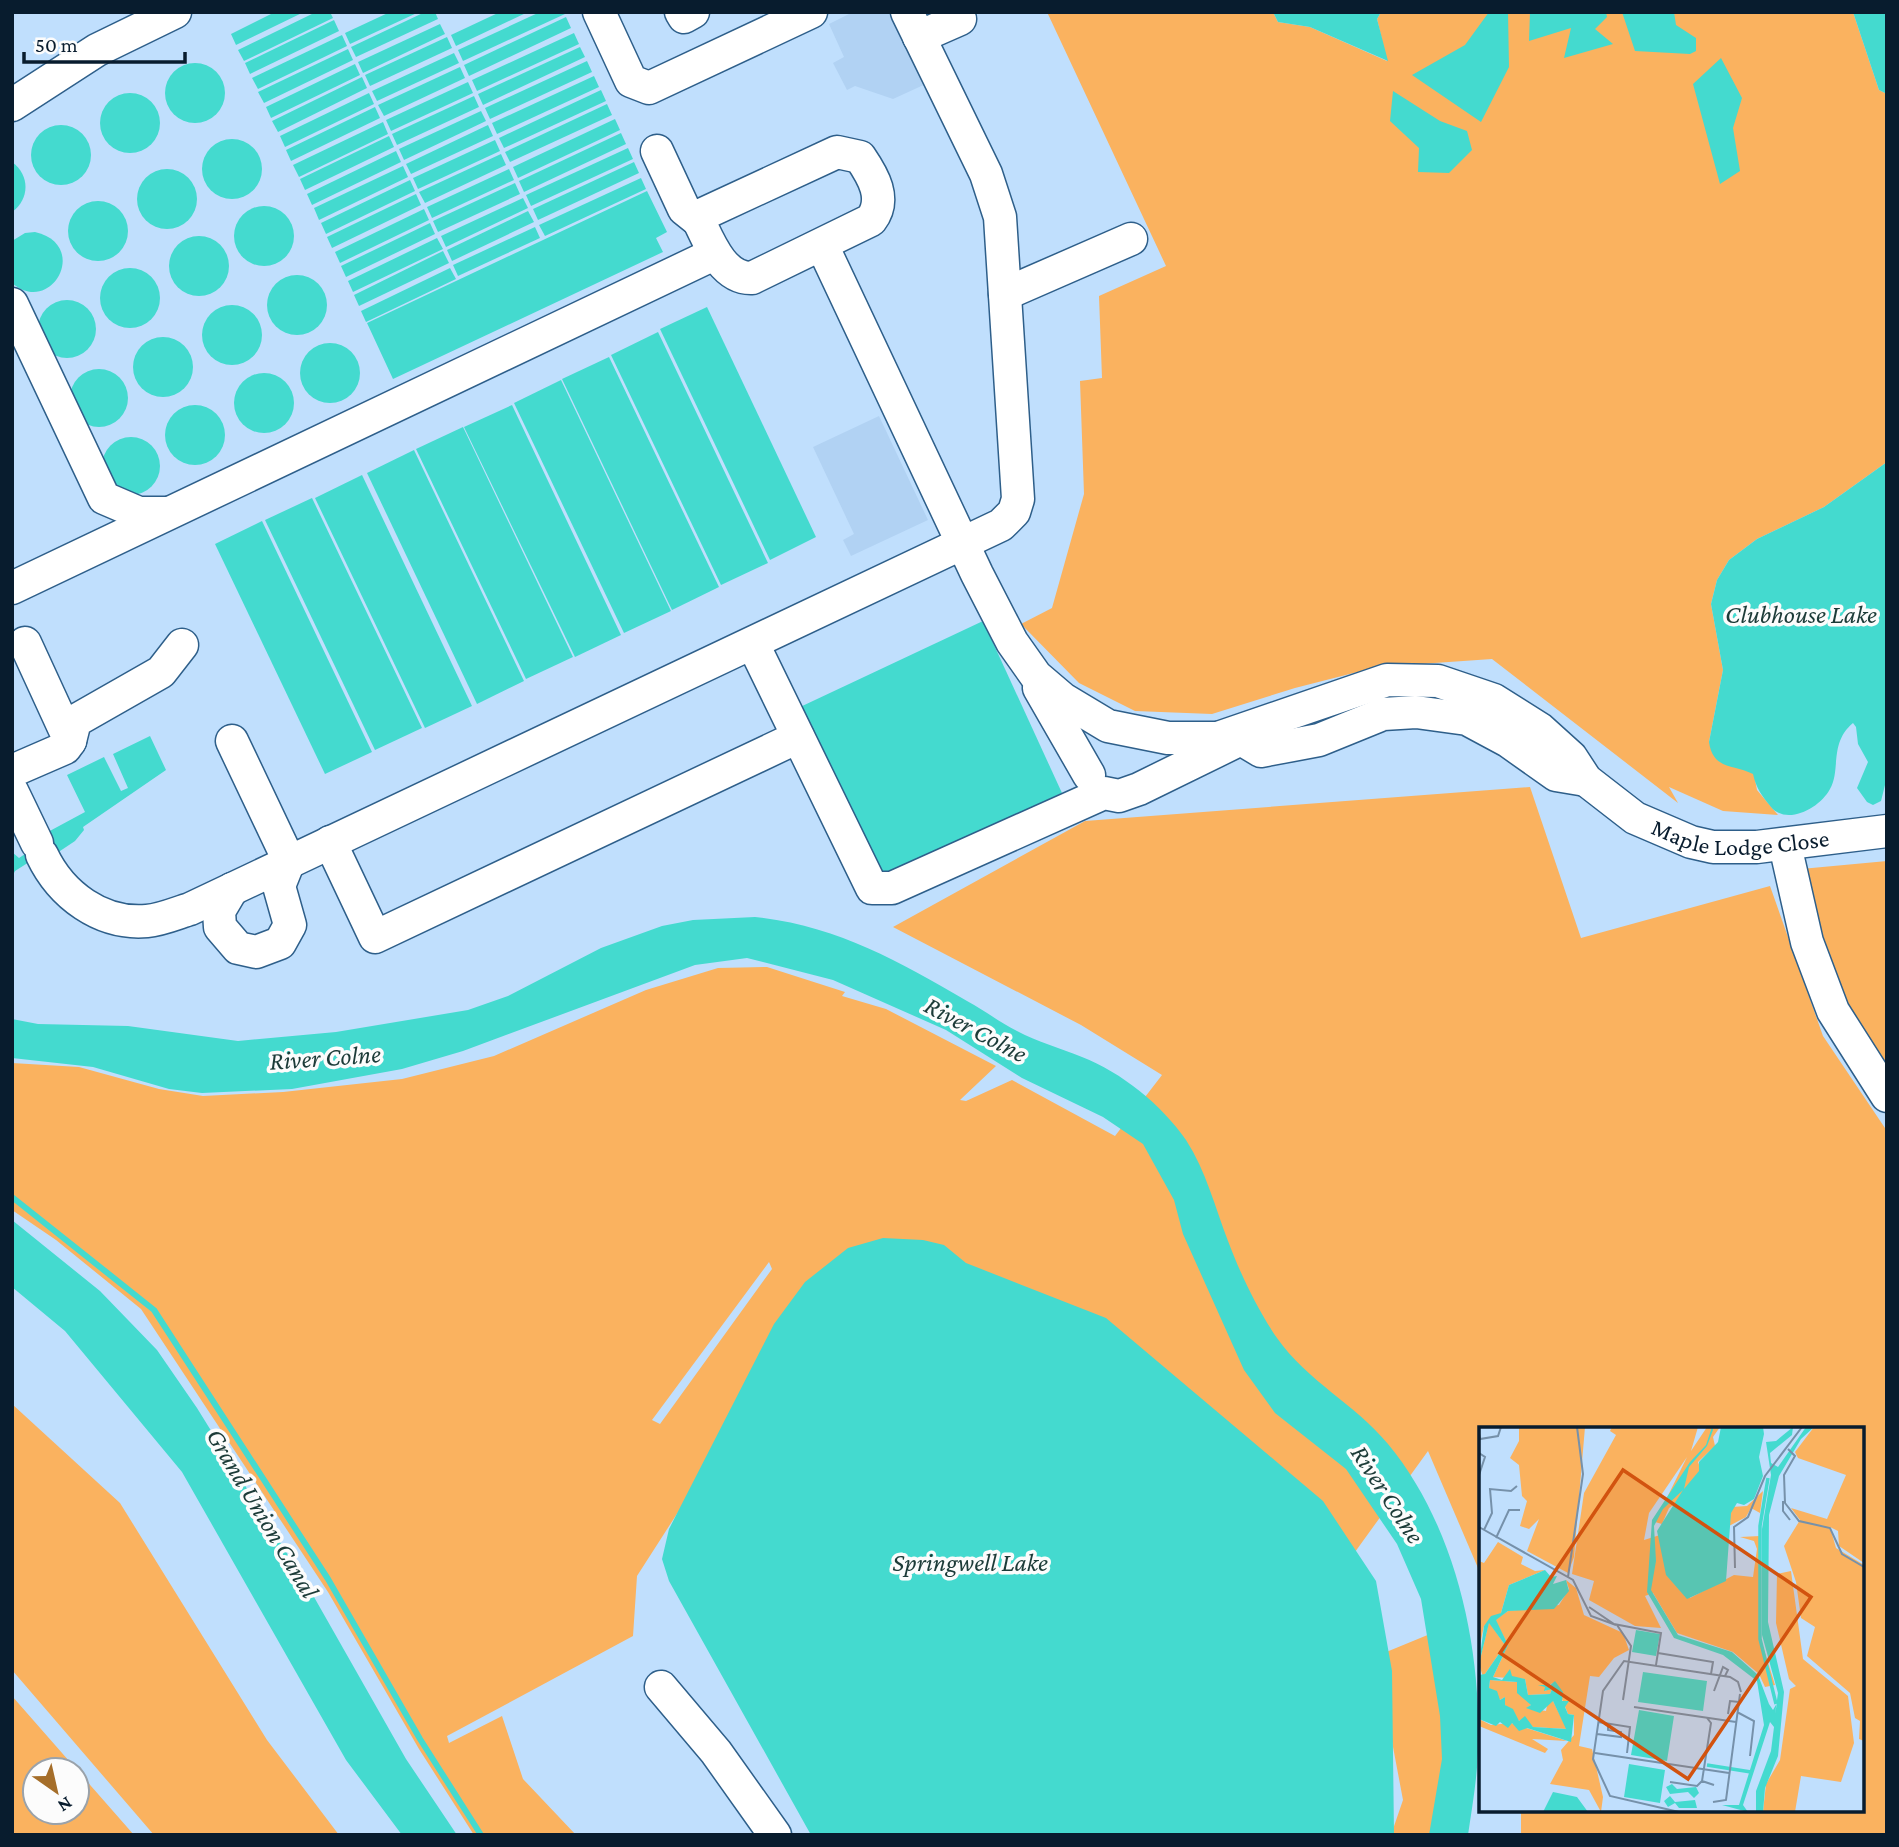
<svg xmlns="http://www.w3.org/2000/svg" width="1899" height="1847" font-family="'Crimson Pro',serif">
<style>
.built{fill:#b1d2f3}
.green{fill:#fab25f;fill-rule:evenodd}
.water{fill:#44dacf}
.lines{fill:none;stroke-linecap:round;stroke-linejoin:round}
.stream{stroke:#44dacf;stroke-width:6}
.minor-casing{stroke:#2e5f8a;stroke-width:35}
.minor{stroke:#fff;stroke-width:32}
.labels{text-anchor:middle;stroke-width:7;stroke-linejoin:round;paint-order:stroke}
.street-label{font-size:24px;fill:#081c2e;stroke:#fcfcfc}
.water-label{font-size:26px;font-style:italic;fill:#1c3b38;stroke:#fcfcfc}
.inset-river{fill:none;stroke:#44dacf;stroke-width:3.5}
.inset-road{fill:none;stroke:#7691aa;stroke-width:2}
.view{fill:#d2530f;fill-opacity:0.15;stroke:#d2530f;stroke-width:3.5}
.inset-edge{fill:none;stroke:#081c2e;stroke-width:3.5}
</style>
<rect width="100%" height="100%" fill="#c0dffd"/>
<g class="built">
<path d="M853,12H895L928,83L893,99L855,86L847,90L833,63L844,57L829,24Z"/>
<path d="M879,416L928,520L851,556L843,540L854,534L813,447Z"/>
</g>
<g class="green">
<path d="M1047,12H1273L1278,22L1310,27L1387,61L1377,19L1381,12H1853L1879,90L1887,94V462L1824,507L1757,539L1729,560L1717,580L1711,604L1723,670L1709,742L1754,774L1757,790L1778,815L1723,811L1669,787L1678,803L1492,659L1377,667L1295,688L1212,714L1135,711L1079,683L1021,624L1052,608L1084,494L1080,381L1102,378L1099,296L1166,266Z"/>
<path d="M1530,787L1581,938L1770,886L1823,1036L1887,1131V1835H1521V1810H1862V1429H1481V1575L1428,1451L1342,1570L836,1266L637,1576L633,1636L447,1736L449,1743L502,1716L523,1779L576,1835H474L419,1749L328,1592L141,1309L56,1240L12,1210V1063L79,1067L159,1089L203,1096L283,1092L402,1079L494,1056L646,990L718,968L767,967L845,992L842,996L886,1009L996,1066L960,1100L966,1101L1012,1080L1115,1136L1162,1075L1081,1025L893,927L1085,821ZM769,1262L772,1269L660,1424L652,1420Z"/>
<path d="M1887,861V1084L1833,1011L1801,869Z"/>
<path d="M12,1404L120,1503L267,1740L339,1835H154L12,1670Z"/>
<path d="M1430,1634L1452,1741L1448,1835H1391L1403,1800L1381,1683L1379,1655Z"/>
<path d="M12,1696L134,1835H12ZM35,1770H77V1812H35Z"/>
</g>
<g class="water">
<path d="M275,12H304L236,45L231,34Z"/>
<path d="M316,12H330L333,18L244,61L238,50Z"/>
<path d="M390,12H419L350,44L345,33Z"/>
<path d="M425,12H435L438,19L356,57L351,47Z"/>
<path d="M500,12H528L456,46L451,35Z"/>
<path d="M540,12L565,14L463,61L458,50Z"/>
<path d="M1273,12H1381L1377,19L1388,61L1310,27L1278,22Z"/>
<path d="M1489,12H1508L1509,67L1481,122L1412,75L1465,45Z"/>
<path d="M1530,12H1606L1607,17L1595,29L1613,44L1564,58L1571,28L1529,41Z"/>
<path d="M1622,12H1674L1676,25L1696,38V51L1690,54L1635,51Z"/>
<path d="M1853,12H1887V94L1879,90Z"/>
<path d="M566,17L571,28L469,76L464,65Z"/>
<path d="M334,20L339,31L250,74L245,63Z"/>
<path d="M440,24L445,34L363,73L358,62Z"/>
<path d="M574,33L579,44L477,91L472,80Z"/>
<path d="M342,35L347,46L258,89L252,78Z"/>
<path d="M447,37L452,48L370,86L365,75Z"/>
<path d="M580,47L585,57L483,105L478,94Z"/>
<path d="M348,49L353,60L264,103L258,92Z"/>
<path d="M454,53L459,63L377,101L372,91Z"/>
<path d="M1721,58L1742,98L1733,128L1740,171L1720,184L1693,84Z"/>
<path d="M587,61L592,72L490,119L485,108Z"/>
<circle cx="195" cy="93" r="30"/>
<path d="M355,64L360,75L271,118L266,107Z"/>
<path d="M460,67L465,78L384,116L378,105Z"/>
<path d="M594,76L599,87L497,134L492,123Z"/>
<path d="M362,77L367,88L278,132L272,121Z"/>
<path d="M468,82L473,93L391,131L386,120Z"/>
<path d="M601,90L606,101L504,148L499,138Z"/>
<path d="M1393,91L1440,121L1467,131L1472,150L1449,173L1418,172L1419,148L1390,121Z"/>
<path d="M369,93L374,104L285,147L280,136Z"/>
<circle cx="130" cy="123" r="30"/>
<path d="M474,96L479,107L397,145L392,134Z"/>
<path d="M607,104L612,115L510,162L505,152Z"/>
<path d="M375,107L380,118L291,161L286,150Z"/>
<path d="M481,111L486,121L404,160L399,149Z"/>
<path d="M615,119L620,130L518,178L513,167Z"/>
<path d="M383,122L388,134L299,177L293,165Z"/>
<path d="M488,125L493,136L411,174L406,164Z"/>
<circle cx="61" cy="155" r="30"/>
<path d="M621,133L626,144L524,192L519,181Z"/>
<path d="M389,136L394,147L305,190L300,179Z"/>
<circle cx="232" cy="169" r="30"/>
<path d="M495,140L500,151L418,189L413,178Z"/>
<path d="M628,148L633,159L531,206L526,195Z"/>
<path d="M396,151L401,162L312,205L307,194Z"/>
<path d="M501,154L506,165L425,203L419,192Z"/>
<path d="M12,162C30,175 30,199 12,212Z"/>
<path d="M634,162L639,173L538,220L533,209Z"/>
<path d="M403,166L408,177L319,220L314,208Z"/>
<path d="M509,169L514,180L432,218L427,207Z"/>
<circle cx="167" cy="199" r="30"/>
<path d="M641,178L646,189L545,236L539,225Z"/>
<path d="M410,180L415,191L326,234L321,223Z"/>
<path d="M515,183L520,194L438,232L433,221Z"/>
<path d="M647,191L667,232L656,238L663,252L393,379L367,323Z"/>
<path d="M416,194L421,205L332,248L327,237Z"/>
<path d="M523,198L528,208L446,247L441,236Z"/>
<circle cx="98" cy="231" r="30"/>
<circle cx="264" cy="236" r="30"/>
<path d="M424,209L429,220L340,263L335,252Z"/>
<path d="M528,211L534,222L452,261L447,250Z"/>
<path d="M430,223L435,234L346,277L341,266Z"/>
<path d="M535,227L540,238L458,276L453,265Z"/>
<path d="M35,232C91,245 51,317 12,283V241L25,233Z"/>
<circle cx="199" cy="266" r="30"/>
<path d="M437,238L443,249L353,292L348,281Z"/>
<path d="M443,251L449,263L359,306L354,295Z"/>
<path d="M450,268L456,279L366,322L361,311Z"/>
<circle cx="130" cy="298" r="30"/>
<circle cx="297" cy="305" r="30"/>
<circle cx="67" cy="329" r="29"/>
<circle cx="232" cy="335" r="30"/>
<path d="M707,307L816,537L770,560L660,329Z"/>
<path d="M658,332L768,563L721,585L611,355Z"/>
<circle cx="163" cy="367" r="30"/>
<circle cx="330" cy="373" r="30"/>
<path d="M609,357L719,587L672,610L562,379Z"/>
<circle cx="99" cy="398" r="29"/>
<circle cx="264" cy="403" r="30"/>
<path d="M561,380L671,611L624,633L514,403Z"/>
<path d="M512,405L621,635L575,657L464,427Z"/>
<circle cx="195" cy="435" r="30"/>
<path d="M463,427L573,657L526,679L416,449Z"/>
<circle cx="131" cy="466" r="29"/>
<path d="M414,450L524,681L477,704L367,473Z"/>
<path d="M1887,462V777L1881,801L1873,805L1867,802L1857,788L1868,762L1858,744L1856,727L1853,723C1829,743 1841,770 1830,789C1820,808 1787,826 1771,807C1762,796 1756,788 1753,774C1733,764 1713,770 1709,742L1723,670L1711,604L1717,580L1729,560L1757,539L1824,507Z"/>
<path d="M362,475L472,706L425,728L315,498Z"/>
<path d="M312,498L422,728L375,750L265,520Z"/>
<path d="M262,521L372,752L325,774L215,544Z"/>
<path d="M983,621L1062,793L878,879L798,708Z"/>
<path d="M150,736L166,770L83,827L84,830L75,841L57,853L45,852L15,871L12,877V852L19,858L40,844L46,833L85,812L67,775L104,757L121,791L128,788L113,754Z"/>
<path d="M755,917C837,926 896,960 967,1001C984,1010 999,1022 1017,1031C1038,1042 1060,1048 1082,1057C1121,1072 1162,1105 1186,1140C1206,1171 1215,1207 1228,1241C1240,1273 1257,1309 1277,1338C1307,1381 1355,1404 1388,1444C1456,1526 1482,1648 1478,1752C1477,1779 1472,1808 1468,1835H1429L1442,1759L1440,1716L1421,1599L1397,1544L1346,1469L1275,1413L1244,1370L1183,1234L1174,1200L1143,1144L1103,1117L1022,1078L946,1030L833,980L747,958L695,965L463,1051L402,1069L292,1089L202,1093L169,1089L93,1067L12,1058V1019L38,1024L128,1026L238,1041L336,1032L468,1010L508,996L601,948L662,926L693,920Z"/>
<path d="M12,1220L100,1291L157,1350L197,1408L314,1597L406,1759L457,1835H402L346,1760L182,1472L65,1331L12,1287Z"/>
<path d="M883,1238L923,1240L944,1245L966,1263L1106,1318L1323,1501L1376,1581L1392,1671L1394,1835H811L669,1581L662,1559L669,1529L774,1324L805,1282L848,1248Z"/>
</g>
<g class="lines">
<path class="stream" d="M12,1197L154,1310L328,1579L420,1739L481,1835"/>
<g class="minor-casing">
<g id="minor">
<path d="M599,12L631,81L649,88L811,12"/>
<path d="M681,12L684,17L693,12"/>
<path d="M919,37L960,19"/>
<path d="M12,105L97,50L175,12"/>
<path d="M657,151L684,209L699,221"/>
<path d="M837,152L860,157C873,176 887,199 871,220L752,278C723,279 709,242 699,221L701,215Z"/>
<path d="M822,245L977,574L1012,642L1036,676L1063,699L1108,726L1168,738H1233"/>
<path d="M1005,294L1131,239"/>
<path d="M12,304L104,498L139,513H168"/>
<path d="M12,588L714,254"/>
<path d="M753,644L872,888H892L1104,793L1119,796L1139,789L1241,739L1261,751L1319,740L1383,714L1416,712L1467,719L1508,741L1556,775L1586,780"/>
<path d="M1039,688L1089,775"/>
<path id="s1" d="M1221,737L1387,680L1438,681L1494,700L1540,729L1571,757L1586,780L1635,818L1691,842L1713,847H1757L1887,831"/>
<path d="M70,741L75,721L161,672L182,645"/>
<path d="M12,771L65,748L70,741L25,643"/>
<path d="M12,791L37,843"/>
<path d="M330,842L375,937L798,737"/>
<path d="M1785,845L1807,942L1833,1011L1887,1096"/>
<path d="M42,855C61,895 101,925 147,921C161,920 177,913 190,909L1001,525L1014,512L1018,499L1000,217L986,174L907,12"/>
<path d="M232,889L219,911L220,927L238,948L256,952L280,943L290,925L279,886L289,861L232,741"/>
<path d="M661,1687L716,1752L775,1835"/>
</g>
</g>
<use href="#minor" class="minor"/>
</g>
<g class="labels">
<g class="street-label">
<text dy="8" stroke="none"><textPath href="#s1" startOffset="581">Maple Lodge Close</textPath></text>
</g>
<g class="water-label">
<text x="1801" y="623">Clubhouse Lake</text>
<text transform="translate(976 1029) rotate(28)" y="9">River Colne</text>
<text transform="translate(325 1057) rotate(-4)" y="9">River Colne</text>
<text transform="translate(1388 1494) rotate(57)" y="9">River Colne</text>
<text transform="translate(263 1513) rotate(59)" y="9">Grand Union Canal</text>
<text x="970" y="1571">Springwell Lake</text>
</g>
</g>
<g transform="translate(1479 1427)">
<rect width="385" height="385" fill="#c0dffd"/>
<path d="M40,0H106L95,130L89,146L48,124L60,92L50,102L41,99L48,74L43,69L40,38L31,31L40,14ZM133,0H219L212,24L228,0H241L234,10L236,19L219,35L222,43L204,71L190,81L183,97L176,95L208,30L170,86L165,113L181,108L211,171L255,148L274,150L278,122L275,114L261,110L281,109L282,213L296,258L286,260L280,247L254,225L198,206L174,166L166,169L182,201L156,199L110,173L115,154L93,147L105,66L137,8L131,4ZM335,0H385V136L360,119L359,104L351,100L357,121L385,138V314L380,312L381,294L376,291L371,266L328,229L336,200L322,191L317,155L305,119L321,93L312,81L348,92L367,48L319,31L316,25ZM284,64L281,86L272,81L267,90L250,99L252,80L268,79ZM19,115L44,130L42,137L56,144L66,143L30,158L22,186L5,199L0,222V134L5,136ZM312,144L324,232L369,269L375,316L362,355L322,349L316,385H284L287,357L301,333L311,262L317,259L310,252L297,196L298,147ZM87,153L97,161L105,188L144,206L150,223L135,231L120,250L111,249L100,319L113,322L124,370L122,385L110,363L71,357L84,333L82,323L95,308V288L89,287L76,255L66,260V264L74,260L71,267L49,268L46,252L14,250L29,218L16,193L29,184L80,178L90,162ZM10,195L26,218L4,250L0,237ZM11,253L38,255L52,278L48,281L67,284L69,274H74L88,302L54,300L45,291L40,294L26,278V270L21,273L10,261ZM0,292L12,298L32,296L88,314L53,312L69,322L66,326L0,299Z" fill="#fab25f"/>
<path d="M233,0L234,3L228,19L210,40L205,62L220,44V35L239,15L242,0H284L285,7L280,30L284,49L275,72L265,78L258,76L252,86L247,154L208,172L187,148L178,104L204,63L184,82L175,99L177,134L172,163L199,208L253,225L279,248L290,277L294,283L298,276L296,287L299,266L283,208V102L292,48L287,15L297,14L314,0L313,8L291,26L292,36L299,40L327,0H335L322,12L300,49L290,88L289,195L305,265L299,329L286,361L284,385H277V364L292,324L295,300L291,295L264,378L269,385L243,378H260L285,298L278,254L244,228L195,211L168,165L173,93L211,35L227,18ZM66,143L72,150L78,149L74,157L87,153L90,164L75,182L29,184L17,193L29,218L14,250L23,253L31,242L33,249L46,252L49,268L71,267L73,262L65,264L66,260L59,258H66L69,260L76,254L84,265L83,274H90L86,280L89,287L95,288L92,315L48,301L40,304L33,296L29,301L21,295L17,299L0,292V248L6,247L26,218L10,196L0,237L5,199L12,189L22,186L30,158ZM11,253L38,255V266L52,278L47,281L61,286L74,274L87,302L54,300L46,289L40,294L34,282L26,278V270L21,273L18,264L10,261ZM157,203L181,207L177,229L153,225ZM164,245L228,254L224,284L159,275ZM160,283L195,289L188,334L152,328ZM150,337L186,343L181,376L145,370ZM193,357L198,362L217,360L220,366L215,371L209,365L191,367L187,360ZM74,365L98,370L109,385H64ZM191,369L196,375L216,373L218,381H200L196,376L189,380L185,374Z" fill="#44dacf" fill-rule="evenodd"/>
<path class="inset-river" d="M289,51L281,99V212L297,277M228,338L272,345"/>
<path class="inset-road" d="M0,7L1,12L19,9L22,0M309,22L316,29L305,48L306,76L320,94L351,101L363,127L385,140M0,26L6,30L0,48M304,74V84L311,93M0,100L94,153L112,189L137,198M5,103L13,86L11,62L32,64L38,59M17,111L30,83H41M256,141L255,100L269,90L286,49L323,0M89,150L104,47L98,0M110,180L135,197L182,206L177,238M138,198L152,219L144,273M179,226L234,235L232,247M235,264L244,240L249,243L246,249M155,280L257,295M258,285L275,294L271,329M249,287L251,274L260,275M228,291L232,296L223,354L235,358M119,295L151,300L148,326M118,307L142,310V305L129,303V297M116,326L250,346M191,355L218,359L223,354M234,375L247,373L261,267M200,385L131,369L114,332L124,264L145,234L251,250L259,255L262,265"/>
<path class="view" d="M144,43L332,170L209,352L21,226Z"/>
<rect width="385" height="385" class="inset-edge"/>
</g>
<rect width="1899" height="1847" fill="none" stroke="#081c2e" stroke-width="28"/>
<g transform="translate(56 1791) rotate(146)"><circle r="33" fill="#fcfcfc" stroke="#9aa2aa" stroke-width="2"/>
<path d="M0-5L12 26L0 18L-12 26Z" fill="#a56e2a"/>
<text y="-10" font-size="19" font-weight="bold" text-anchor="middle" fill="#081c2e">N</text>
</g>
<path d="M24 52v10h161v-10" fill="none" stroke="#081c2e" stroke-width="3.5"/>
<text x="35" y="52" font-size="21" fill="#081c2e" stroke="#fcfcfc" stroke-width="5" paint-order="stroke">50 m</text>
</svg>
